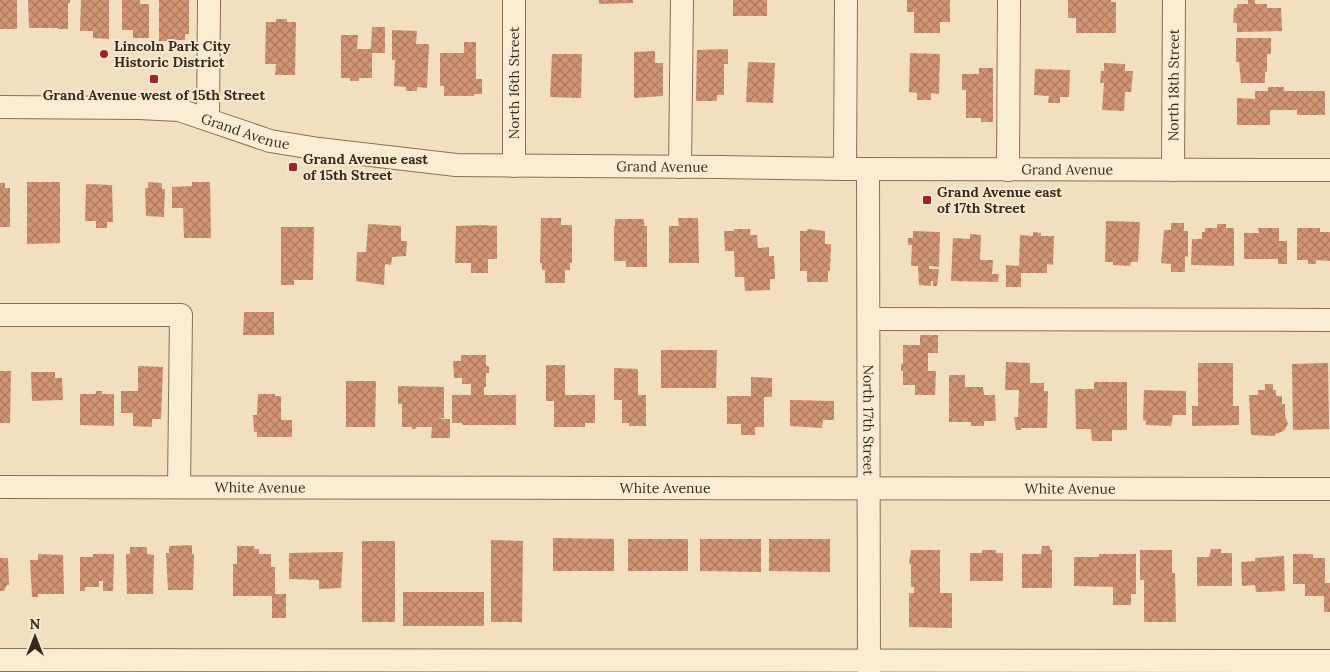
<svg xmlns="http://www.w3.org/2000/svg" width="1330" height="672" font-family="Lora,serif">
<style>
.building{fill:url(#building-cross-hatch)}
.lines{fill:none;stroke-linecap:round;stroke-linejoin:round}
.minor-casing{stroke:#8b6f57;stroke-width:24}
.minor{stroke:#fbecd4;stroke-width:22}
.poi-dot{fill:#9e232d;stroke:#f8e9d0;stroke-width:2}
.labels{text-anchor:middle;stroke-width:4;stroke-linejoin:round;paint-order:stroke}
.poi-label{font-size:14px;font-weight:bold;fill:#3a281c;stroke:#f8e9d0;text-anchor:start}
.street-label{font-size:14px;fill:#3a281c;stroke:#f8e9d0}
</style>
<defs>
<pattern id="building-cross-hatch" width="8" height="8" patternUnits="userSpaceOnUse" patternTransform="scale(1.25)"><rect width="8" height="8" fill="#d19474"/><path d="M0 0l8 8M0 8l8-8" fill="none" stroke="#ab795e"/></pattern>
</defs>
<rect width="100%" height="100%" fill="#f1dfc0"/>
<g class="building">
<rect x="0" y="0" width="17" height="29"/>
<path d="M28,0H70V3H68V29H58V28H29Z"/>
<path d="M81,0H109V39L93,38V31H80Z"/>
<path d="M122,0H140V4H149V38H133V30H122Z"/>
<path d="M159,0H189V34H185V40H177V42L169,43V41H159Z"/>
<path d="M599,0H633V3L599,4Z"/>
<rect x="733" y="0" width="34" height="16"/>
<path d="M907,0H950V22H940V33H914V12H907Z"/>
<path d="M1068,0H1111V2H1116V33H1076V18H1068Z"/>
<path d="M1248,0H1255V4H1267V8H1281L1282,31L1237,32V23H1233L1234,8H1237V4H1248Z"/>
<path d="M276,19H287V22H296L295,75H275L276,64H265L266,22H276Z"/>
<path d="M372,27H385V53H372V78H359V81H350V78H341V35H358L357,49H371Z"/>
<path d="M392,30L417,31L416,44H429L427,88L417,87V91H406V87L394,86L395,60H392Z"/>
<path d="M1236,38H1271V54H1267V72H1265V83H1241L1239,62H1236Z"/>
<path d="M464,42H476V79H482V94H474V96H444V86H440V53H464Z"/>
<path d="M728,49V64H724V95H717V101H696L697,50Z"/>
<path d="M655,51V63H663V96L634,98V52Z"/>
<path d="M910,53L940,54L939,94L931,93V100H917V93L909,92Z"/>
<path d="M552,54H582L581,98L550,97Z"/>
<path d="M748,62L775,63L773,103L746,102Z"/>
<path d="M1104,63L1125,64V71H1133L1131,92H1125L1124,111L1102,110L1104,83H1100L1101,71H1104Z"/>
<path d="M979,68H993V122H981V118H966V90H962V74H979Z"/>
<path d="M1035,69L1070,70L1069,97H1060V103H1048L1049,96L1034,95Z"/>
<path d="M1268,87H1284V91H1325V115H1297V110H1270V125H1237V98L1255,99V91H1268Z"/>
<path d="M27,182H60V243L27,244Z"/>
<path d="M148,182L162,183V189H165L164,217L146,216L145,188H148Z"/>
<path d="M192,182H210L211,238H184L183,208H172V187L192,186Z"/>
<path d="M0,183H5V188H10V227H0Z"/>
<path d="M86,184L112,185L113,222H107V228H96V221H85Z"/>
<path d="M541,218H561V225H572V263H570V270H565V283H545V270H542V263H540Z"/>
<path d="M678,218H698L699,263H669V226H679Z"/>
<path d="M615,219H644V226H647V267H626V261H614V226H615Z"/>
<path d="M1106,221L1140,222L1138,262H1131L1130,266L1113,265V262H1105Z"/>
<path d="M1171,223H1184V231H1188V257L1185,256V272H1171V264L1161,263L1164,230H1171Z"/>
<path d="M368,224L401,226V241H407L406,256L392,257L391,265L385,264L384,285L356,281L357,252H366Z"/>
<path d="M1217,224H1226V228H1234V266L1191,265L1192,239H1202V232H1205V228H1217Z"/>
<path d="M483,225L497,226V259H488V273H471V263H455L456,226Z"/>
<path d="M281,227H314L313,280H294V285H281Z"/>
<path d="M1258,228H1279V241H1287V264H1278V259H1244V233H1259Z"/>
<path d="M1297,228H1320V232H1330V261L1316,260V264H1308V260H1297Z"/>
<path d="M734,229H750V235H757L758,248L769,247V256H774L775,279H770V290L745,291L744,277H735L734,251H725L724,231H734Z"/>
<path d="M807,229L825,231V244H831L830,271H828V282H807V271H800V231H807Z"/>
<path d="M913,231L940,232L939,267L929,266V269H939L937,286H933V281H931V286L919,285L918,266H911L912,245H908V238H913Z"/>
<path d="M1033,232L1041,233V236H1054L1053,265L1047,264V273H1021V287H1006V265L1019,266L1020,235L1033,236Z"/>
<path d="M970,234L981,235L980,260H993L992,274H999L998,282L951,281L953,238L970,239Z"/>
<path d="M244,312H274V335H243Z"/>
<path d="M920,335H938V353H928V371H936L935,395H915V385H903V371H901V364H903V345H920Z"/>
<path d="M661,350H717L716,388H661Z"/>
<path d="M461,355H486V366H489V373H486V387H484V395H516V425H462V423H452V395H471V384H462V378H454L453,361H461Z"/>
<path d="M1006,362L1030,363V383H1044V391H1048L1047,428H1021V430H1016L1014,417H1018L1019,390H1005Z"/>
<path d="M1198,363H1233V406H1239V425L1192,426V406H1198Z"/>
<path d="M1328,363L1329,429L1293,430L1292,364Z"/>
<path d="M546,365H565V395H595V423H585V427H554V401H546Z"/>
<path d="M138,366L163,367L161,419H152V427L133,426V413H121V391H138Z"/>
<path d="M614,368L638,369V395H646V426H629V423H622V400H614Z"/>
<path d="M0,371H11L10,423H0Z"/>
<path d="M31,372H55V378H62L63,400L32,401Z"/>
<path d="M949,375H965V387H983L984,395H995L996,421H984V426H971V422H949Z"/>
<path d="M751,377L772,378V397H764V427H755V435H741V424H727V396H751Z"/>
<path d="M346,381H376L375,427H346Z"/>
<path d="M1094,382H1127V430H1112V441H1092L1091,429H1076L1075,389H1094Z"/>
<path d="M1265,384H1273V390H1276V396H1282V404H1285V415L1288,424L1284,431L1275,434V436L1251,435L1249,395H1258V390H1265Z"/>
<path d="M398,386L444,387V418L436,419H450V438H431L432,427H416V429H412V427H402V404H398Z"/>
<path d="M1144,390L1186,391V415H1173L1171,426L1146,425V421L1143,420Z"/>
<path d="M96,391H102V394H114V426L80,425V394H96Z"/>
<path d="M258,394H275V396H281V420H292V437H257V432H254L253,415H257Z"/>
<path d="M790,400L834,401V420H823L822,428L790,426Z"/>
<path d="M553,538L614,539V571H553Z"/>
<rect x="628" y="539" width="60" height="32"/>
<path d="M700,539H761V572L700,571Z"/>
<path d="M769,539H830V572L769,571Z"/>
<path d="M491,540L523,541L522,622H491Z"/>
<rect x="362" y="541" width="33" height="81"/>
<path d="M192,545V554H194L193,590H168L166,553H169V546Z"/>
<path d="M237,546H254V549H259V554H271V567H275V594H286V618H272V596H233V564H237Z"/>
<path d="M1042,546H1050V550H1052V588H1022V554H1041Z"/>
<path d="M130,547H147V554L154,555L153,594H127L126,554H130Z"/>
<path d="M1211,549H1221V553H1232V586H1197V557H1209Z"/>
<path d="M911,550H940V593H952V628L909,627V593H914V587H911V564H909Z"/>
<path d="M982,550H996V553H1003V581H970V553H982Z"/>
<path d="M1140,550H1172V573H1175L1176,622H1144V580H1140Z"/>
<path d="M343,552L341,588L319,589V580L289,579V553Z"/>
<path d="M38,554L63,555L64,594H38V597H32L30,560H38Z"/>
<path d="M93,554H114L113,591H103V581H99V587H85V591H80V557H93Z"/>
<path d="M1099,554H1136V594H1131V605H1113V587L1074,586V557H1099Z"/>
<path d="M1293,554H1313V558H1325V583H1330V612H1324V596H1305V584H1293Z"/>
<path d="M1284,556L1285,591L1256,592L1255,585L1242,586L1241,562L1255,561V558Z"/>
<path d="M0,558H8L9,585H7L4,591H0Z"/>
<rect x="403" y="592" width="81" height="34"/>
</g>
<g class="lines">
<g class="minor-casing">
<g id="minor">
<path d="M514,0V166"/>
<path id="s1" d="M0,107L139,108L179,110L270,141L319,149L456,165L720,167L845,169L1330,170"/>
<path d="M208,119L209,0"/>
<path d="M680,167L682,0"/>
<path d="M845,169L846,0"/>
<path id="s2" d="M868,169L869,672"/>
<path d="M1008,170L1009,0"/>
<path id="s3" d="M1173,170L1174,0"/>
<path d="M0,315H181L179,487"/>
<path d="M869,319L1330,320"/>
<path id="s4" d="M0,487L1330,489"/>
<path d="M0,660L1330,661"/>
</g>
</g>
<use href="#minor" class="minor"/>
</g>
<g class="poi-dot">
<circle cx="104" cy="54" r="5"/>
<rect x="149" y="74" width="10" height="10" rx="2.5"/>
<rect x="288" y="162" width="10" height="10" rx="2.5"/>
<rect x="922" y="195" width="10" height="10" rx="2.5"/>
</g>
<g class="labels">
<g class="poi-label">
<text x="114" y="51">Lincoln Park City<tspan x="114" dy="16">Historic District</tspan></text>
<text x="154" y="100" text-anchor="middle">Grand Avenue west of 15th Street</text>
<text x="303" y="164">Grand Avenue east<tspan x="303" dy="16">of 15th Street</tspan></text>
<text x="937" y="197">Grand Avenue east<tspan x="937" dy="16">of 17th Street</tspan></text>
</g>
<g class="street-label">
<text transform="translate(514 83) rotate(-90)" y="5">North 16th Street</text>
<text dy="5" stroke="none"><textPath href="#s3" startOffset="85">North 18th Street</textPath></text>
<text dy="5" stroke="none"><textPath href="#s1" startOffset="249">Grand Avenue</textPath></text>
<text dy="5" stroke="none"><textPath href="#s1" startOffset="669">Grand Avenue</textPath></text>
<text dy="5" stroke="none"><textPath href="#s1" startOffset="1074">Grand Avenue</textPath></text>
<text dy="5" stroke="none"><textPath href="#s2" startOffset="251">North 17th Street</textPath></text>
<text dy="5" stroke="none"><textPath href="#s4" startOffset="260">White Avenue</textPath></text>
<text dy="5" stroke="none"><textPath href="#s4" startOffset="665">White Avenue</textPath></text>
<text dy="5" stroke="none"><textPath href="#s4" startOffset="1070">White Avenue</textPath></text>
</g>
</g>
<g transform="translate(35 637)" stroke="#f8e9d0" stroke-width="4" paint-order="stroke">
<path d="M0-4L9 19L0 12L-9 19Z" fill="#3a281c"/>
<text y="-8" font-size="14" font-weight="bold" text-anchor="middle" fill="#3a281c">N</text>
</g>
</svg>
